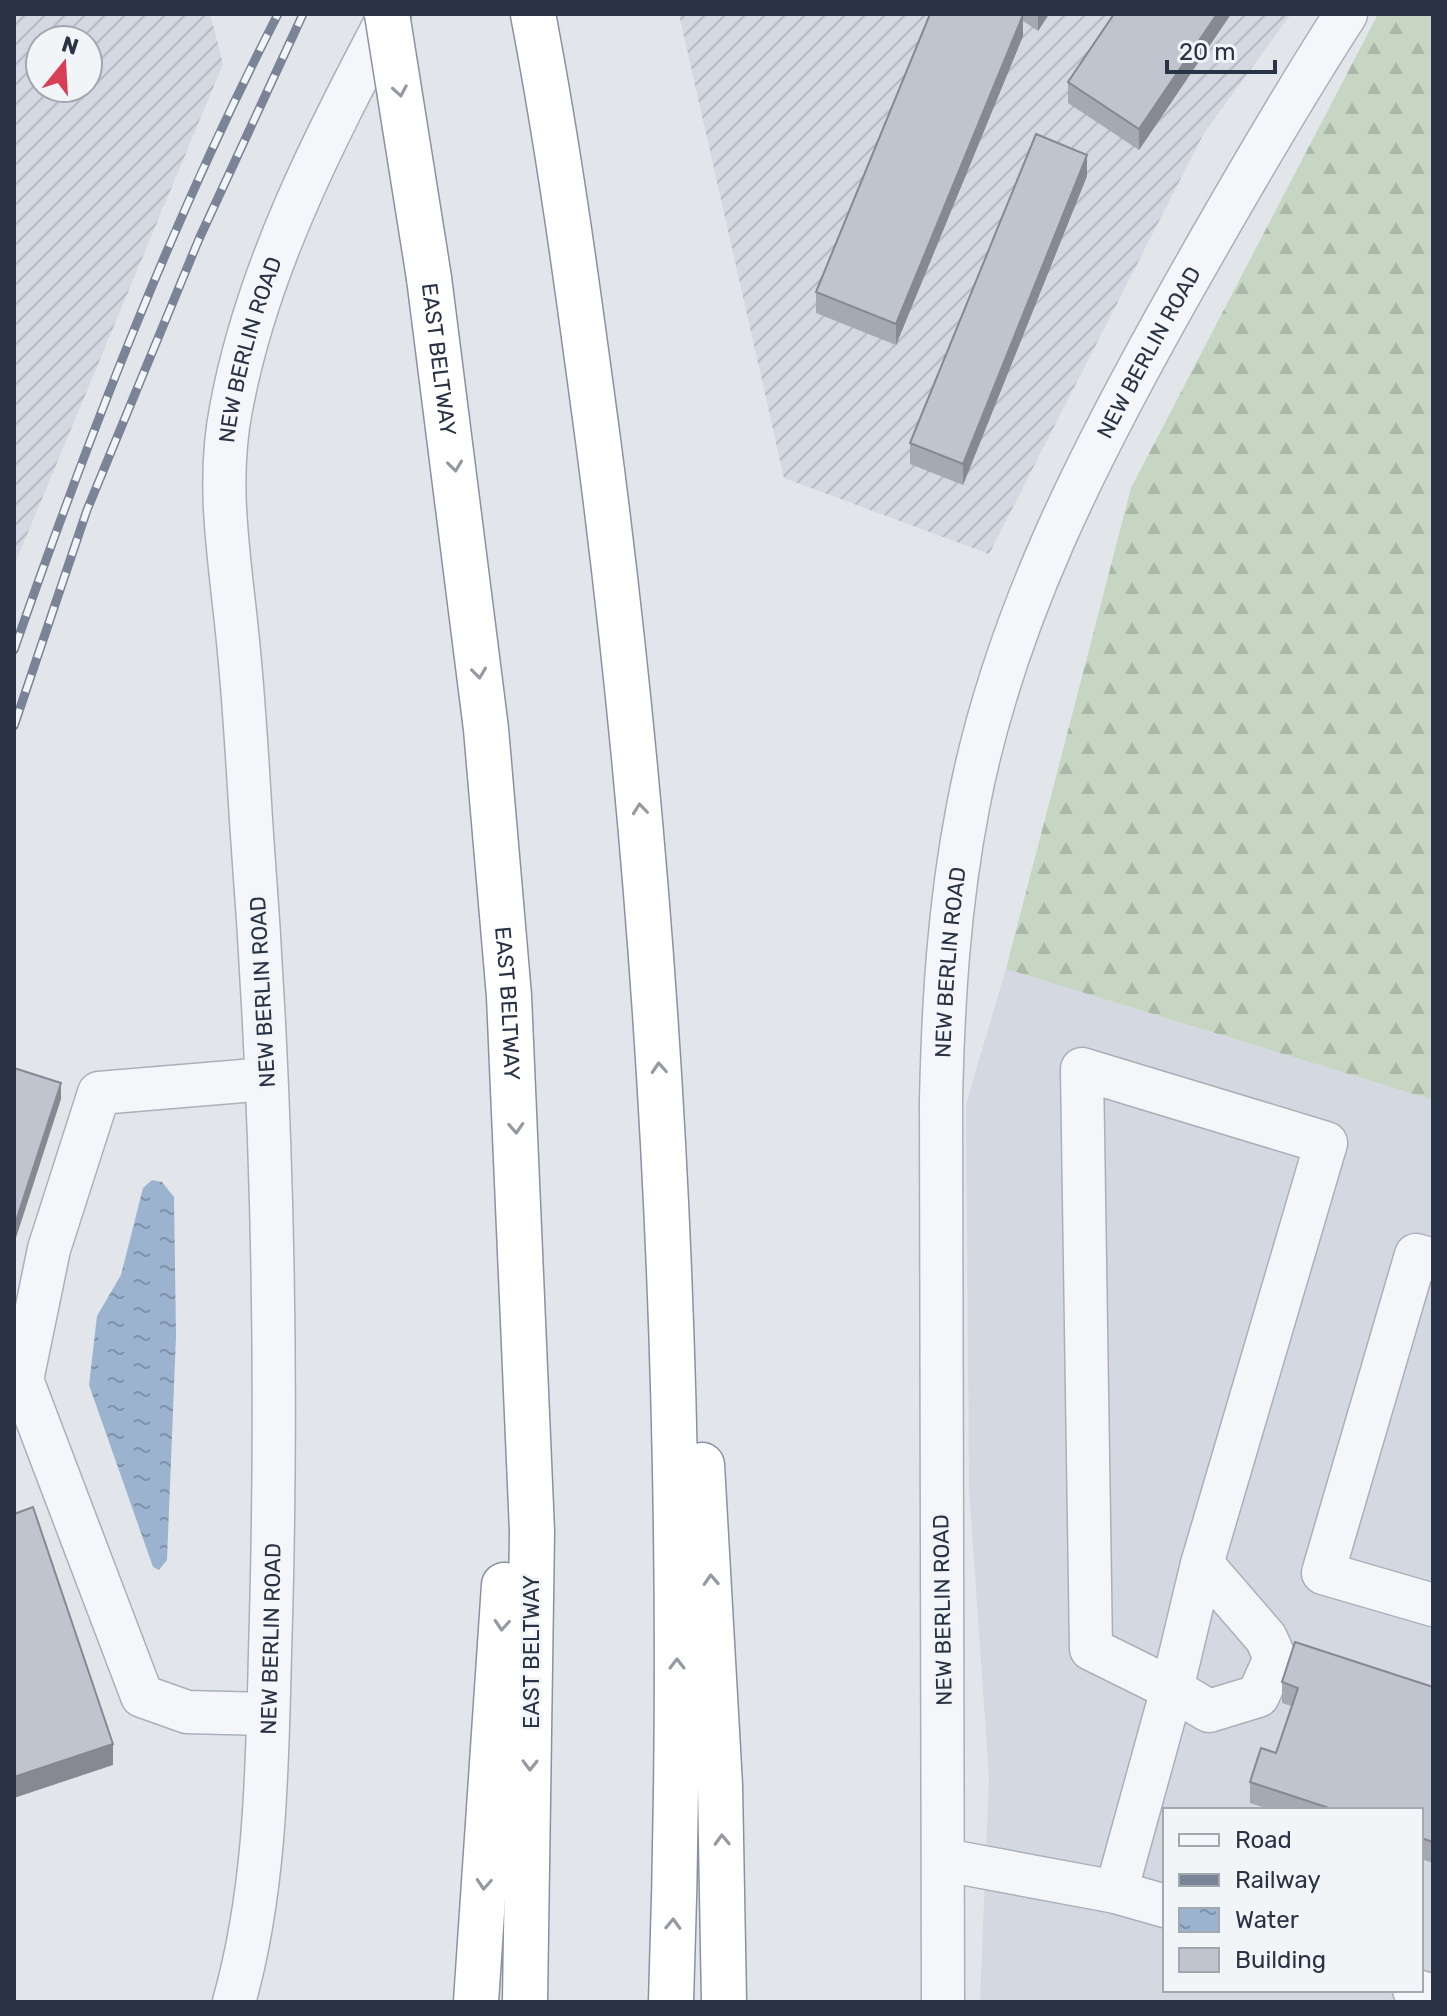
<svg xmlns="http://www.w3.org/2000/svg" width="1447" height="2016" font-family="Rubik,sans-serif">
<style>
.built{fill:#d4d8e1;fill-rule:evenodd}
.industrial{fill:url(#industrial-furrows);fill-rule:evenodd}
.forest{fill:url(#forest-firs)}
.water{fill:url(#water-ripples)}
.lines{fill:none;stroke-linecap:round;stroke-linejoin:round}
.minor-casing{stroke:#aab0b9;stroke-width:45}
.highway-casing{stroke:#8892a3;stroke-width:47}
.minor{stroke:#f5f6f9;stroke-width:42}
.highway{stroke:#fff;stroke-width:44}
.rail-casing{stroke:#7a8496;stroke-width:9}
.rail{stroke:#f2f5f8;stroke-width:6;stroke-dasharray:18;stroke-linecap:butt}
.highway-bridge-casing{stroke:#8892a3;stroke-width:47;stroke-linecap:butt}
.highway-bridge{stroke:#fff;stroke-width:44}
.wall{fill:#a4a9b2}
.shaded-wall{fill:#868991}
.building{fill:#bfc4cf;stroke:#868991;stroke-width:2}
.oneway{stroke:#9499a2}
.labels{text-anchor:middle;stroke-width:6;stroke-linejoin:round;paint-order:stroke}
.street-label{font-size:22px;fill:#293345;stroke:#f2f5f8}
</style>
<defs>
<pattern id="industrial-furrows" width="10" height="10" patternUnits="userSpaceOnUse" patternTransform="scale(2)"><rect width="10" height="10" fill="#d4d8e1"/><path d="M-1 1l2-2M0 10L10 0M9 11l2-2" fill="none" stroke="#b6bac2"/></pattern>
<pattern id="forest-firs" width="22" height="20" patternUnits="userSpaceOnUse" patternTransform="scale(2)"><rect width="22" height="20" fill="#c7d6c2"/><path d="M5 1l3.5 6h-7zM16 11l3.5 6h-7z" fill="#abb8a8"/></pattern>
<pattern id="water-ripples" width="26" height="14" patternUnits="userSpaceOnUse" patternTransform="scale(2)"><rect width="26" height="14" fill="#9bb3ce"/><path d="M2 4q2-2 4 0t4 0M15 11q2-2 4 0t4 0" fill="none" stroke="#7e92a9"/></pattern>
</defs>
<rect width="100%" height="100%" fill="#e2e6eb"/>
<path class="built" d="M1006,969L1433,1100V2002H980L989,1777L969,1489L966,1104ZM1165,1810H1421V1990H1165Z"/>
<g class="industrial">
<path d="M14,14H210L223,64L14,566ZM40,40H88V88H40Z"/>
<path d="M679,14H1291L1204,133L989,554L784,478Z"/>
</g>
<path class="forest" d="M1378,14H1433V1100L1006,969L1131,488Z"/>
<path class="water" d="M152,1180L162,1182L174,1197L176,1336L167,1560L159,1570L153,1567L89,1385L97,1316L121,1275L143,1188Z"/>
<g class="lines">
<g class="minor-casing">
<g id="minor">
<path d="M1082,1069L1326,1143L1202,1564L1172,1689L1091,1649Z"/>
<path d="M266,1079L99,1093L49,1249L22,1380L142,1696L187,1712L268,1714"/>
<path d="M1433,1260L1416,1255L1323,1573L1433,1605"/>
<path d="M945,1860L1116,1892L1165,1906"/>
<path d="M1116,1892L1172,1689L1209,1711L1258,1696L1275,1658L1266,1638L1202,1564"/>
<path d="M1414,1990L1433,1996"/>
<path id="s1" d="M234,2002C269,1879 267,1745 271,1618C278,1357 272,1096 252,835C248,774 245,713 239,652C232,571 215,490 231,409C257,268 324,140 390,14"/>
<path id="s2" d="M943,2002L941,1102C943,1003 949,905 968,807C1003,621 1090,453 1182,290C1235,196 1288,104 1346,14"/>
</g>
</g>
<g class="highway-casing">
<g id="highway">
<path d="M533,14C560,155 579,298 598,440C666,958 689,1481 671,2002"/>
<path id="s3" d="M429,278L486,729L509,996L532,1531L525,2002"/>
<path d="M702,1465L720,1785L724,2002"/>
<path d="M476,2002L504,1585"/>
</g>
</g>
<use href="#minor" class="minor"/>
<use href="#highway" class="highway"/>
<g class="rail-casing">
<g id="rail">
<path d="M14,650C90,433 173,218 278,14"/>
<path d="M14,726L87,510L199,239L303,14"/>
</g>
</g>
<use href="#rail" class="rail"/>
<g class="highway-bridge-casing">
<path id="highway-bridge" d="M387,14L429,278"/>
</g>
<use href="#highway-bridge" class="highway-bridge"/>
</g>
<g class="wall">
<path d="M930,14H1049L1038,31L1023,21V36L896,345L816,313V292Z"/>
<path d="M1114,14H1231L1139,150L1068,103V82Z"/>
<path d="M1087,176L963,485L910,464V443Z"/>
<path d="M1282,1682L1433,1687V1863L1421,1859V1810H1271L1250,1803V1782L1276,1753L1291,1706L1282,1703Z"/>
</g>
<g class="shaded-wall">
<path d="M1038,14H1049L1038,31Z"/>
<path d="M1217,14H1231L1139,150V129Z"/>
<path d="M1023,15V36L896,345V324Z"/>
<path d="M1087,155V176L963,485V464Z"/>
<path d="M61,1083V1099L14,1244V1227Z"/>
<path d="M113,1744V1765L14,1798V1777Z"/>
</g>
<g class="building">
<path d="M930,14H1020L1023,15L896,324L816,292Z"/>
<path d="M1114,14H1217L1139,129L1068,82Z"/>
<path d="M1036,134L1087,155L963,464L910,443Z"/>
<path d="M14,1068L61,1083L14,1227Z"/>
<path d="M33,1507L113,1744L14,1777V1514Z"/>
<path d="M1295,1642L1433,1687V1842L1421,1838V1810H1335L1250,1782L1261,1748L1276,1753L1298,1688L1282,1682Z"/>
</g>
<defs><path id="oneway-chevron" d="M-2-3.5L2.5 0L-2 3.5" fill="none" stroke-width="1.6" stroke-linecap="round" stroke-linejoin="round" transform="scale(2)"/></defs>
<g class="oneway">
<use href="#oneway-chevron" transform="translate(400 91) rotate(80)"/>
<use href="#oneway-chevron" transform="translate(455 466) rotate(83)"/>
<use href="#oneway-chevron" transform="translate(479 673) rotate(83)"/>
<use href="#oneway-chevron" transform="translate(640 809) rotate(-96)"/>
<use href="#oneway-chevron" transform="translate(659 1068) rotate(-94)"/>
<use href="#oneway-chevron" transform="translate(516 1128) rotate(87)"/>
<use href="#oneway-chevron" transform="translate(711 1580) rotate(-93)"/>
<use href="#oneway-chevron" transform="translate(502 1625) rotate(94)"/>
<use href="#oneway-chevron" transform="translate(677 1664) rotate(-90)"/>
<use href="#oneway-chevron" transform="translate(530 1765) rotate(91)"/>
<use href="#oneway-chevron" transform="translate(722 1840) rotate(-92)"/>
<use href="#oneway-chevron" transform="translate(484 1884) rotate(94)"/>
<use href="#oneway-chevron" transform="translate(673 1924) rotate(-88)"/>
</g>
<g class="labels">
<g class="street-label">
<text dy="8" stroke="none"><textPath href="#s1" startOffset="1660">NEW BERLIN ROAD</textPath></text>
<text dy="8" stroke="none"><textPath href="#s2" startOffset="1688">NEW BERLIN ROAD</textPath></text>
<text dy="8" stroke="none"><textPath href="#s3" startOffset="82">EAST BELTWAY</textPath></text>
<text dy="8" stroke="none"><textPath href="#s2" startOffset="1040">NEW BERLIN ROAD</textPath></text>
<text transform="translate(262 992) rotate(-93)" y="8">NEW BERLIN ROAD</text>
<text dy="8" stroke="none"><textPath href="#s3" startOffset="730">EAST BELTWAY</textPath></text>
<text transform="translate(942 1610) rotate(-91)" y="8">NEW BERLIN ROAD</text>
<text dy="8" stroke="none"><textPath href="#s1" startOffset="366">NEW BERLIN ROAD</textPath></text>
<text transform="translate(531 1652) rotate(-90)" y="8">EAST BELTWAY</text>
</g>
</g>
<rect width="1447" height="2016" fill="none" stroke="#293345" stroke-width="32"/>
<rect x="1163" y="1808" width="260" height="184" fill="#f2f5f8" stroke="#a2a7b0" stroke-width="2"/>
<rect x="1179" y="1834" width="40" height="12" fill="#f5f6f9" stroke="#a2a7b0" stroke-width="2"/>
<text x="1235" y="1848" font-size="24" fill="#293345">Road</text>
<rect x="1179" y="1874" width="40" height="12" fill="#7a8496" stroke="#a2a7b0" stroke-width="2"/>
<text x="1235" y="1888" font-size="24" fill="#293345">Railway</text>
<rect x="1179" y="1908" width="40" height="24" fill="url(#water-ripples)" stroke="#a2a7b0" stroke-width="2"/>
<text x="1235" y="1928" font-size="24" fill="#293345">Water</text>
<rect x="1179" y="1948" width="40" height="24" fill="#bfc4cf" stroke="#a2a7b0" stroke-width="2"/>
<text x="1235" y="1968" font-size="24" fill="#293345">Building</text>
<g transform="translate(64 64) rotate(18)"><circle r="38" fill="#f2f5f8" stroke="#a2a7b0" stroke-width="2"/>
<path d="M0-6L14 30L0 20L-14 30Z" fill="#d83f55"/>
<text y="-12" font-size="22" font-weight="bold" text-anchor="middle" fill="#293345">N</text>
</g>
<path d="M1167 60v12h108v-12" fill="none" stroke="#293345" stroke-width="4"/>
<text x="1179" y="60" font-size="24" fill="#293345" stroke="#f2f5f8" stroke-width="6" paint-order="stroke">20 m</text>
</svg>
